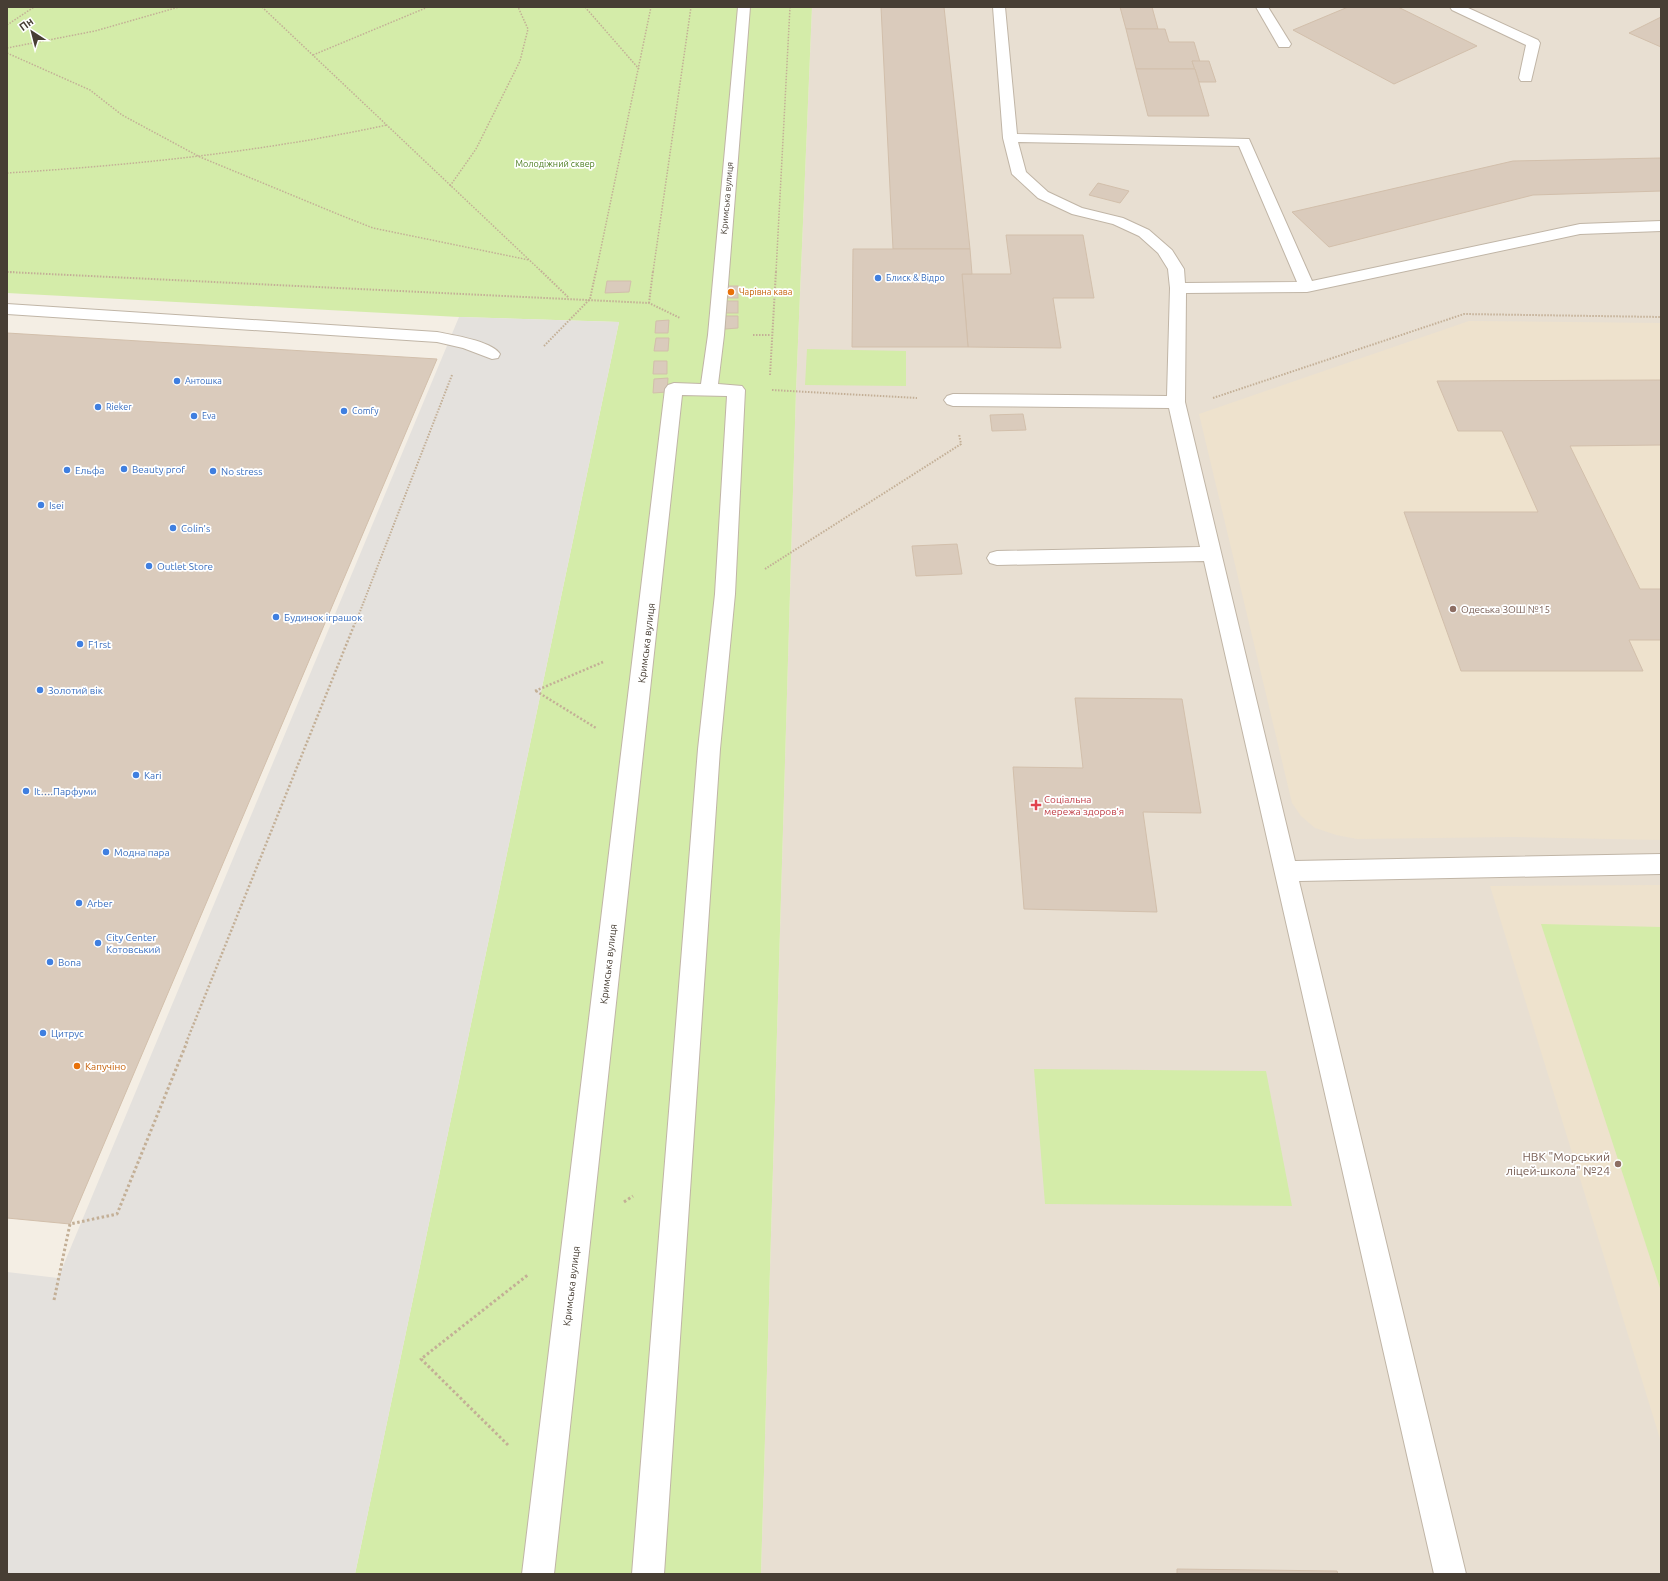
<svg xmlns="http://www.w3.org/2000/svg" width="1668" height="1581" font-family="Ubuntu,sans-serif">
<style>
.residential{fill:#e8dfd2}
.education{fill:#eee2cd}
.green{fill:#d4eca9}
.parking{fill:#e4e1dd}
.building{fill:#dacbbc;stroke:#d2bfab}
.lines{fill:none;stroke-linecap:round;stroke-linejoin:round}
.service-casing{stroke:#c0b5a6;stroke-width:2}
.pedestrian-casing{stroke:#c0b5a6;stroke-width:2}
.path-far3{stroke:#c3af96;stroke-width:1.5;stroke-dasharray:1.5 1.5;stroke-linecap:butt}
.path-far2{stroke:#c3af96;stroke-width:2;stroke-dasharray:1.5 1.5;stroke-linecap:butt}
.path-far1{stroke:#c3af96;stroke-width:2.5;stroke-dasharray:2 2;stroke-linecap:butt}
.path{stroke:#c3af96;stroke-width:3;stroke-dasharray:2.5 2.5;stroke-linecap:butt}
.service{fill:#fff;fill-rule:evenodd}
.pedestrian{fill:#fff;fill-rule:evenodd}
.shop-dot{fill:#3f7fe0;stroke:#fff;stroke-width:1.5}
.food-dot{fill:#e8710a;stroke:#fff;stroke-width:1.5}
.education-dot{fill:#8d6e63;stroke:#fff;stroke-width:1.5}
.health-dot{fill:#e0444e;stroke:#fff;stroke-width:1.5}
.labels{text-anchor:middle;stroke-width:3.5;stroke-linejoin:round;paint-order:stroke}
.far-park-label{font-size:9px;fill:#4d7e22;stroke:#fff}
.far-street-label{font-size:9px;fill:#473e34;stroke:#fff}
.far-shop-label{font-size:9px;fill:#366cbe;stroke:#fff;text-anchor:start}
.far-food-label{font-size:9px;fill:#c56008;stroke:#fff;text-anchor:start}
.shop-label{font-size:10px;fill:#366cbe;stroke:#fff;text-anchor:start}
.education-label{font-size:10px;fill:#785e54;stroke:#fff;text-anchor:start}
.street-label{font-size:10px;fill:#473e34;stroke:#fff}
.health-label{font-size:10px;fill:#be3a42;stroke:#fff;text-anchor:start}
.food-label{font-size:10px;fill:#c56008;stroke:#fff;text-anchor:start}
.near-education-label{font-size:12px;fill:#785e54;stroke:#fff;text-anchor:end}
</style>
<rect width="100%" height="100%" fill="#f4eee4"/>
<path class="residential" d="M812,7H1661V1574H761L796,390Z"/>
<g class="education">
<path d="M1469,321L1661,323V840L1514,837L1357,839L1336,835L1315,828L1301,816L1292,803L1199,414Z"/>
<path d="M1661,885V1442L1490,886Z"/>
</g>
<g class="green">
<path d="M7,7H812L796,390L761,1574H355L619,322L459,317L7,293Z"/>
<path d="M807,349L906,351V386L805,385Z"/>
<path d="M1541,924L1661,927V1291Z"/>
<path d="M1034,1069L1266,1071L1292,1206L1045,1204Z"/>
</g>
<path class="parking" d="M459,317L619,322L355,1574H7V1272L58,1278Z"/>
<g class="building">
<path d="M881,7H944L970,249H893Z"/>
<path d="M1120,7H1152L1158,29H1126Z"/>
<path d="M1348,7H1398L1477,46L1394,84L1293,30Z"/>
<path d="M1661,17V47L1629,33Z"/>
<path d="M1126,29H1165L1169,42H1194L1200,62L1192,61L1195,69H1136Z"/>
<path d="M1192,61H1209L1216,82H1199Z"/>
<path d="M1136,69H1195L1209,116H1148Z"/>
<path d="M1661,158V191L1533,195L1329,247L1292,212L1513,161Z"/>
<path d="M1098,183L1129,191L1120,203L1089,195Z"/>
<path d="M1006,235H1083L1094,298H1053L1061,348L968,347L962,274H1011Z"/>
<path d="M853,249H970L972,274H962L968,347H852Z"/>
<path d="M607,281H631L629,292L605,293Z"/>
<rect x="725" y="286" width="13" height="12"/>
<rect x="725" y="301" width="13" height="12"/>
<path d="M725,316H738V328L725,329Z"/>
<path d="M669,320L668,333H655L656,321Z"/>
<path d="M7,333L437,359L70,1224L7,1218Z"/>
<path d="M656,338H669L668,351H654Z"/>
<path d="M654,361H667V374H653Z"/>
<path d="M668,378L667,392L653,393L654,379Z"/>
<path d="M1661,380V445L1570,446L1640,589H1661V640H1629L1643,671H1461L1404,512H1538L1502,431H1458L1437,381Z"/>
<path d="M1023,414L1026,430L992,431L990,415Z"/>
<path d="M957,544L962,574L916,576L912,546Z"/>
<path d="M1075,698L1182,699L1201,813L1143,812L1157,912L1024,909L1013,767L1083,768Z"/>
<path d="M1177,1569L1337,1571L1338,1574H1177Z"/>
</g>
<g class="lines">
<g class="service-casing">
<g id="service">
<path d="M993,7H1005L1017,134L1249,139L1312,281L1580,224L1661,221V231L1580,234L1307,292L1186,293L1185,402L1295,861L1661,854V874L1299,881L1466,1574H1434L1204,561L997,565L990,563L987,558L990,553L997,551L1200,547L1169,408L953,406L947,404L944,400L947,396L953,394L1167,396L1170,288L1168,269L1158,253L1139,236L1113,224L1072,214L1038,198L1012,174L1003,138ZM1018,142L1239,146L1297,282L1185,283L1184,269L1172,250L1149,230L1123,218L1082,208L1048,192L1026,172Z"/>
<path d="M1256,7H1268L1291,44L1289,47H1279Z"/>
<path d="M1450,7H1466L1538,40L1540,43L1531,81H1521L1519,78L1526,45L1452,10Z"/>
<path d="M7,304L437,332C452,335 492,341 500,354L498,358L492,359L463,348L437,342L7,314Z"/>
</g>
</g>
<g class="pedestrian-casing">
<path id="pedestrian" d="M738,7H750L724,335L718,384L742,386L745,390L735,594L720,749L664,1574H632L698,749L715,594L727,396L682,395L554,1574H522L665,389L668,385L674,383L701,384L708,335Z"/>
</g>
<g class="path-far3">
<path d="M262,7L542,272"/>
<path d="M585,7L639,69"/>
<path d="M7,25L34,7"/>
<path d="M7,48L95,31L179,7"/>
<path d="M7,53L90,90L122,115L200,157L340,215L373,228L529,260"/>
<path d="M313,55L428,7"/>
<path d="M7,173C135,165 261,152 387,125"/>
<path d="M450,186L476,149L520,61L528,29L518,7"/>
<path d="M7,272H14"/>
<path d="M596,272L651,7"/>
<path d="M653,272L691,7"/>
<path d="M776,272L790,7"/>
</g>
<g class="path-far2">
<path d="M541,271L569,298"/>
<path d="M7,272L649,303L680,318"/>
<path d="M649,303L653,271"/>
<path d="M753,335H771"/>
<path d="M544,346L590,299L596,271"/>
<path d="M770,375L776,271"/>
<path d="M772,390L917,398"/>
<path d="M1213,398L1464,314L1661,317"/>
<path d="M765,569L961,444L959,434"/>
<path d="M359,614L452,375"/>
</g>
<g class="path-far1">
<path d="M535,691L603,662"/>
<path d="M536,691L596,728"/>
<path d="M186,1043L359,613"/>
</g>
<g class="path">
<path d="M624,1202L633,1196"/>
<path d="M54,1300L70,1224L117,1214L187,1042"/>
<path d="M508,1445L421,1359L529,1274"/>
</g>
<use href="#service" class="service"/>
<use href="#pedestrian" class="pedestrian"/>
</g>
<g class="shop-dot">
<circle cx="878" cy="278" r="4"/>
<circle cx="177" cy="381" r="4"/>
<circle cx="98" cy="407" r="4"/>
<circle cx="344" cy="411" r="4"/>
<circle cx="194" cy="416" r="4"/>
<circle cx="124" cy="469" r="4"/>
<circle cx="67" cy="470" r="4"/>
<circle cx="213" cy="471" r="4"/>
<circle cx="41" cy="505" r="4"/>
<circle cx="173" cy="528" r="4"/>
<circle cx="149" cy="566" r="4"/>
<circle cx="276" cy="617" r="4"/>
<circle cx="80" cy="644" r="4"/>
<circle cx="40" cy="690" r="4"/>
<circle cx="136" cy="775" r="4"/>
<circle cx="26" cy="791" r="4"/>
<circle cx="106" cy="852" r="4"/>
<circle cx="79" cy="903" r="4"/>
<circle cx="98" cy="943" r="4"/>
<circle cx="50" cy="962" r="4"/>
<circle cx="43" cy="1033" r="4"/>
</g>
<g class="food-dot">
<circle cx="731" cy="292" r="4"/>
<circle cx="77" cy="1066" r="4"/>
</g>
<g class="education-dot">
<circle cx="1453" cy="609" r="4"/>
<circle cx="1618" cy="1164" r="4"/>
</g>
<path class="health-dot" d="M1034 799h4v4h4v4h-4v4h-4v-4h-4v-4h4z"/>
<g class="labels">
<g class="far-park-label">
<text x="555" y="167">Молодіжний сквер</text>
</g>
<g class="far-street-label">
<text transform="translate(727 198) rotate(-85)" y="3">Кримська вулиця</text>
</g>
<g class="far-shop-label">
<text x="886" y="281">Блиск &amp; Відро</text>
<text x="185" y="384">Антошка</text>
<text x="106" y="410">Rieker</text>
<text x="352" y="414">Comfy</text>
<text x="202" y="419">Eva</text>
</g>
<g class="far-food-label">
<text x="739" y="295">Чарівна кава</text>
</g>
<g class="shop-label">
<text x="132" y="473">Beauty prof</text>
<text x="75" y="474">Ельфа</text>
<text x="221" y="475">No stress</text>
<text x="49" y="509">Isei</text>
<text x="181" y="532">Colin's</text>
<text x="157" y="570">Outlet Store</text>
<text x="284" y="621">Будинок іграшок</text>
<text x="88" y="648">F1rst</text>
<text x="48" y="694">Золотий вік</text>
<text x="144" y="779">Kari</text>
<text x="34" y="795">It….Парфуми</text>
<text x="114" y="856">Модна пара</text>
<text x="87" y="907">Arber</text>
<text x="106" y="941">City Center<tspan x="106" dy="12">Котовський</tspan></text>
<text x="58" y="966">Bona</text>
<text x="51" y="1037">Цитрус</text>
</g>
<g class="education-label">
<text x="1461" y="613">Одеська ЗОШ №15</text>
</g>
<g class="street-label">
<text transform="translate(646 643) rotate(-83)" y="4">Кримська вулиця</text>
<text transform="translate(608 964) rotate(-83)" y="4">Кримська вулиця</text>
<text transform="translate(571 1286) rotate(-83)" y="4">Кримська вулиця</text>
</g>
<g class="health-label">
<text x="1044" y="803">Соціальна<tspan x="1044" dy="12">мережа здоров'я</tspan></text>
</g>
<g class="food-label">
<text x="85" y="1070">Капучіно</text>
</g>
<g class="near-education-label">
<text x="1610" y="1161">НВК "Морський<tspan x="1610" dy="14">ліцей-школа" №24</tspan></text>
</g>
</g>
<rect width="1668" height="1581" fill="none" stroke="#473e34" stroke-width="16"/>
<g transform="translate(32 32) rotate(324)" stroke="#ffffff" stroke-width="3" paint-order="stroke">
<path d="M0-3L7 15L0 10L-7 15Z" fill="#473e34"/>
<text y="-6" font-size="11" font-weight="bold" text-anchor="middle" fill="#473e34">Пн</text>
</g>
</svg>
